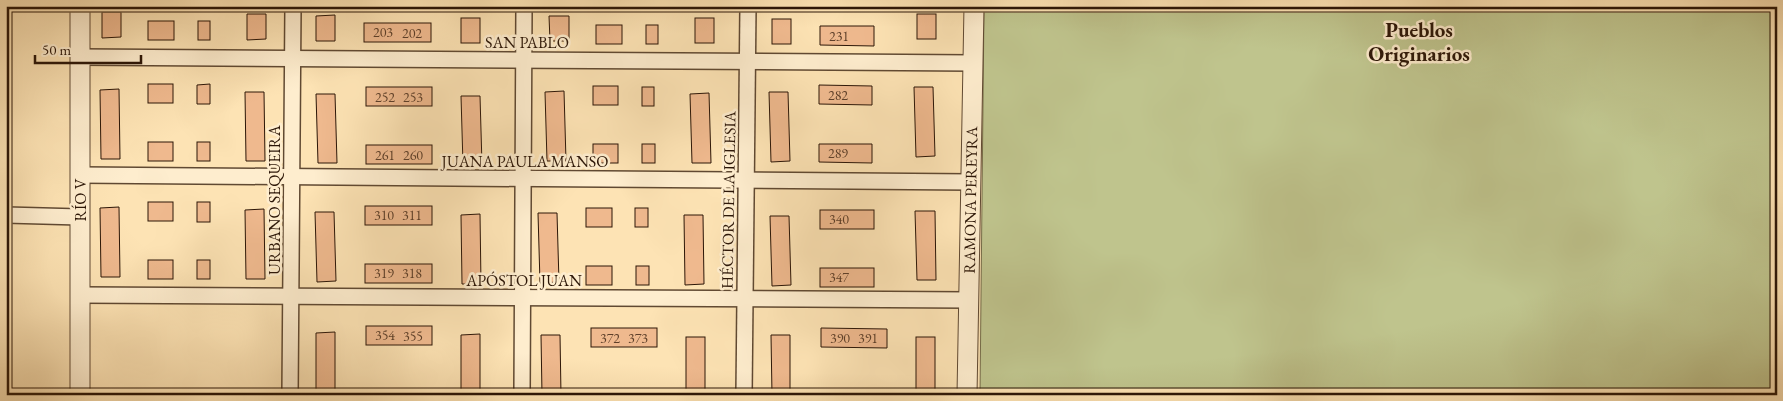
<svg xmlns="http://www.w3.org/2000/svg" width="1783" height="401" font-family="'EB Garamond',serif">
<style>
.green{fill:#bfc48d;stroke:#766d4a}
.building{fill:#efb98e;stroke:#2c1607}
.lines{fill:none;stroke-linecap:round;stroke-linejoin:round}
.minor-casing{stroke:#604932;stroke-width:18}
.tertiary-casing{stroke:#604932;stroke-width:21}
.minor{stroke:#feedce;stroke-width:15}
.tertiary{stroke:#feedce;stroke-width:19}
.labels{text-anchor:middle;stroke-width:5;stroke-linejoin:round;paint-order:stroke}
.number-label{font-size:14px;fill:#5d3f29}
.street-label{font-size:16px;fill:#2c1607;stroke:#feedce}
.district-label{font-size:21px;font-weight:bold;fill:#2c1607;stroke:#feedce}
</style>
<rect width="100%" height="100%" fill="#fde3b4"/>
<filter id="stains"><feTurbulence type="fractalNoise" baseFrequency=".004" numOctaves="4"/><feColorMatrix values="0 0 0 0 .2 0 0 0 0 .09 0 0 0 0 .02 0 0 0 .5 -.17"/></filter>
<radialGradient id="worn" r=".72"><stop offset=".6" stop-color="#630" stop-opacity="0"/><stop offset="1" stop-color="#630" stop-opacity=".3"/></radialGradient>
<path class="green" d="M984,6H1777V395H980Z"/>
<g class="building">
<path d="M102,12H121V37L102,38Z"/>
<path d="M247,14H266V39L247,40Z"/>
<rect x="917" y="14" width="19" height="25"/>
<path d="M335,15V41H316V16Z"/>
<path d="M549,16H569V41H550Z"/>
<rect x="461" y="18" width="19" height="25"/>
<rect x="695" y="18" width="19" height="25"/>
<rect x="772" y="19" width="19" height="25"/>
<rect x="148" y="21" width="26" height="19"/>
<rect x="198" y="21" width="12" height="19"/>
<rect x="364" y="23" width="67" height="19"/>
<rect x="596" y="25" width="26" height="19"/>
<rect x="646" y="25" width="12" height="19"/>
<path d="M820,26H874V46L820,45Z"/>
<rect x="148" y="84" width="25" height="19"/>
<path d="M210,84V104H197V85Z"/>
<path d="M819,85L872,86V105L819,104Z"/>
<rect x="593" y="86" width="25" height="19"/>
<rect x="366" y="87" width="66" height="19"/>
<rect x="642" y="87" width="12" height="19"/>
<path d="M914,87H933L935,156L916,157Z"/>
<path d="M119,89L120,159H101L100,90Z"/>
<path d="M564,91L566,161H547L545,92Z"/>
<path d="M245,92H264L265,161H246Z"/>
<path d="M769,92H788L790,161L771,162Z"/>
<path d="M709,93L711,163H692L690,94Z"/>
<path d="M316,94H335L337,163H318Z"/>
<path d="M461,96H480L482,165H463Z"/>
<rect x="148" y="142" width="25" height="19"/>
<rect x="197" y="142" width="13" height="19"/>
<rect x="593" y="144" width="25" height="19"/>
<rect x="642" y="144" width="13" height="19"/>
<path d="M819,144H872V163L819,162Z"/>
<rect x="366" y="145" width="66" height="19"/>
<rect x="148" y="202" width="25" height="19"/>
<rect x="197" y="202" width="13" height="20"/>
<rect x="365" y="206" width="67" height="19"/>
<path d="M119,207L120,277H101L100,208Z"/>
<rect x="586" y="208" width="26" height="19"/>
<rect x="635" y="208" width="13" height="19"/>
<path d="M264,209L265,279H246L245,210Z"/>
<rect x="820" y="210" width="54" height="19"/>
<path d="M915,211H935L936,280H917Z"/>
<path d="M315,212H334L336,281L317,282Z"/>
<path d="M538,213H557L559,282L540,283Z"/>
<path d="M480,214L481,284H462L461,215Z"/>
<path d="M684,215H703L704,284L685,285Z"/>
<path d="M770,216H789L791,285L772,286Z"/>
<rect x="148" y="260" width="25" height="19"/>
<rect x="197" y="260" width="13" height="19"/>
<rect x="365" y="264" width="67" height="19"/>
<rect x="586" y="266" width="26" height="19"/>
<rect x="636" y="266" width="13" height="19"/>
<rect x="820" y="268" width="54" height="19"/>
<rect x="366" y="326" width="66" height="19"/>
<rect x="591" y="328" width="66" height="19"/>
<path d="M821,328L887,329V348L821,347Z"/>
<path d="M335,332V395H316V333Z"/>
<path d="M480,334V395H461V335Z"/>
<path d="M541,335H560L561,395H542Z"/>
<path d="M771,335H790V395H772Z"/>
<rect x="686" y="337" width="19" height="57"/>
<rect x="916" y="337" width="19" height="57"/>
</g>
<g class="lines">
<g class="minor-casing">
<g id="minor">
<path d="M80,57L973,63"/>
<path d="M80,175L971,182"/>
<path d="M6,215L80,217"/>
<path d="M80,295L969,300"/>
<path d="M290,395L293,6"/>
<path d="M522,395L524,6"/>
<path d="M744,395L748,6"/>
</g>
</g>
<g class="tertiary-casing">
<g id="tertiary">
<path d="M80,395V6"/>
<path d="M967,395L974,6"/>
</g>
</g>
<use href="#minor" class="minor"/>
<use href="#tertiary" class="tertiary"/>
</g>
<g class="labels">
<g class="number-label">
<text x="383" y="37">203</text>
<text x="412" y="38">202</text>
<text x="839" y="41">231</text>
<text x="838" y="100">282</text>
<text x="385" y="102">252</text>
<text x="413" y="102">253</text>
<text x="838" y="158">289</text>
<text x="385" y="160">261</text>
<text x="413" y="160">260</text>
<text x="384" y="220">310</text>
<text x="412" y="220">311</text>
<text x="839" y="224">340</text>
<text x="384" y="278">319</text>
<text x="412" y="278">318</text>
<text x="839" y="282">347</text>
<text x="385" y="340">354</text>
<text x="413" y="341">355</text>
<text x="610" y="343">372</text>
<text x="638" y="343">373</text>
<text x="840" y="343">390</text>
<text x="868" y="343">391</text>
</g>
<g class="street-label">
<text x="527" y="48">SAN PABLO</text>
<text x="525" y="167">JUANA PAULA MANSO</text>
<text transform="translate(80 200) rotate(-90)" y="6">RÍO V</text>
<text transform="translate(274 200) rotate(-90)" y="6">URBANO SEQUEIRA</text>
<text transform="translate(728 200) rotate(-89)" y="6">HÉCTOR DE LA IGLESIA</text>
<text transform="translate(970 200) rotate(-89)" y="6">RAMONA PEREYRA</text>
<text x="524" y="286">APÓSTOL JUAN</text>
</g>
<g class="district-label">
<text x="1419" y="37">Pueblos<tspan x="1419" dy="24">Originarios</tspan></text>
</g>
</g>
<rect width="1783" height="401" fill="none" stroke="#fde3b4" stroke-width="25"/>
<rect x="8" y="8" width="1768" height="386" fill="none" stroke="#2c1607" stroke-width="2.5"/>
<rect x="12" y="12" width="1758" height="376" fill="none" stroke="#2c1607"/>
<path d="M35 55v8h106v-8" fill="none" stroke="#2c1607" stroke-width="2.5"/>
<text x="42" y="55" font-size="15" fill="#2c1607" stroke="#feedce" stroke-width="4" paint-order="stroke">50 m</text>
<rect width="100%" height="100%" filter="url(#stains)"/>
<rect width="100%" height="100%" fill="url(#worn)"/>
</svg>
